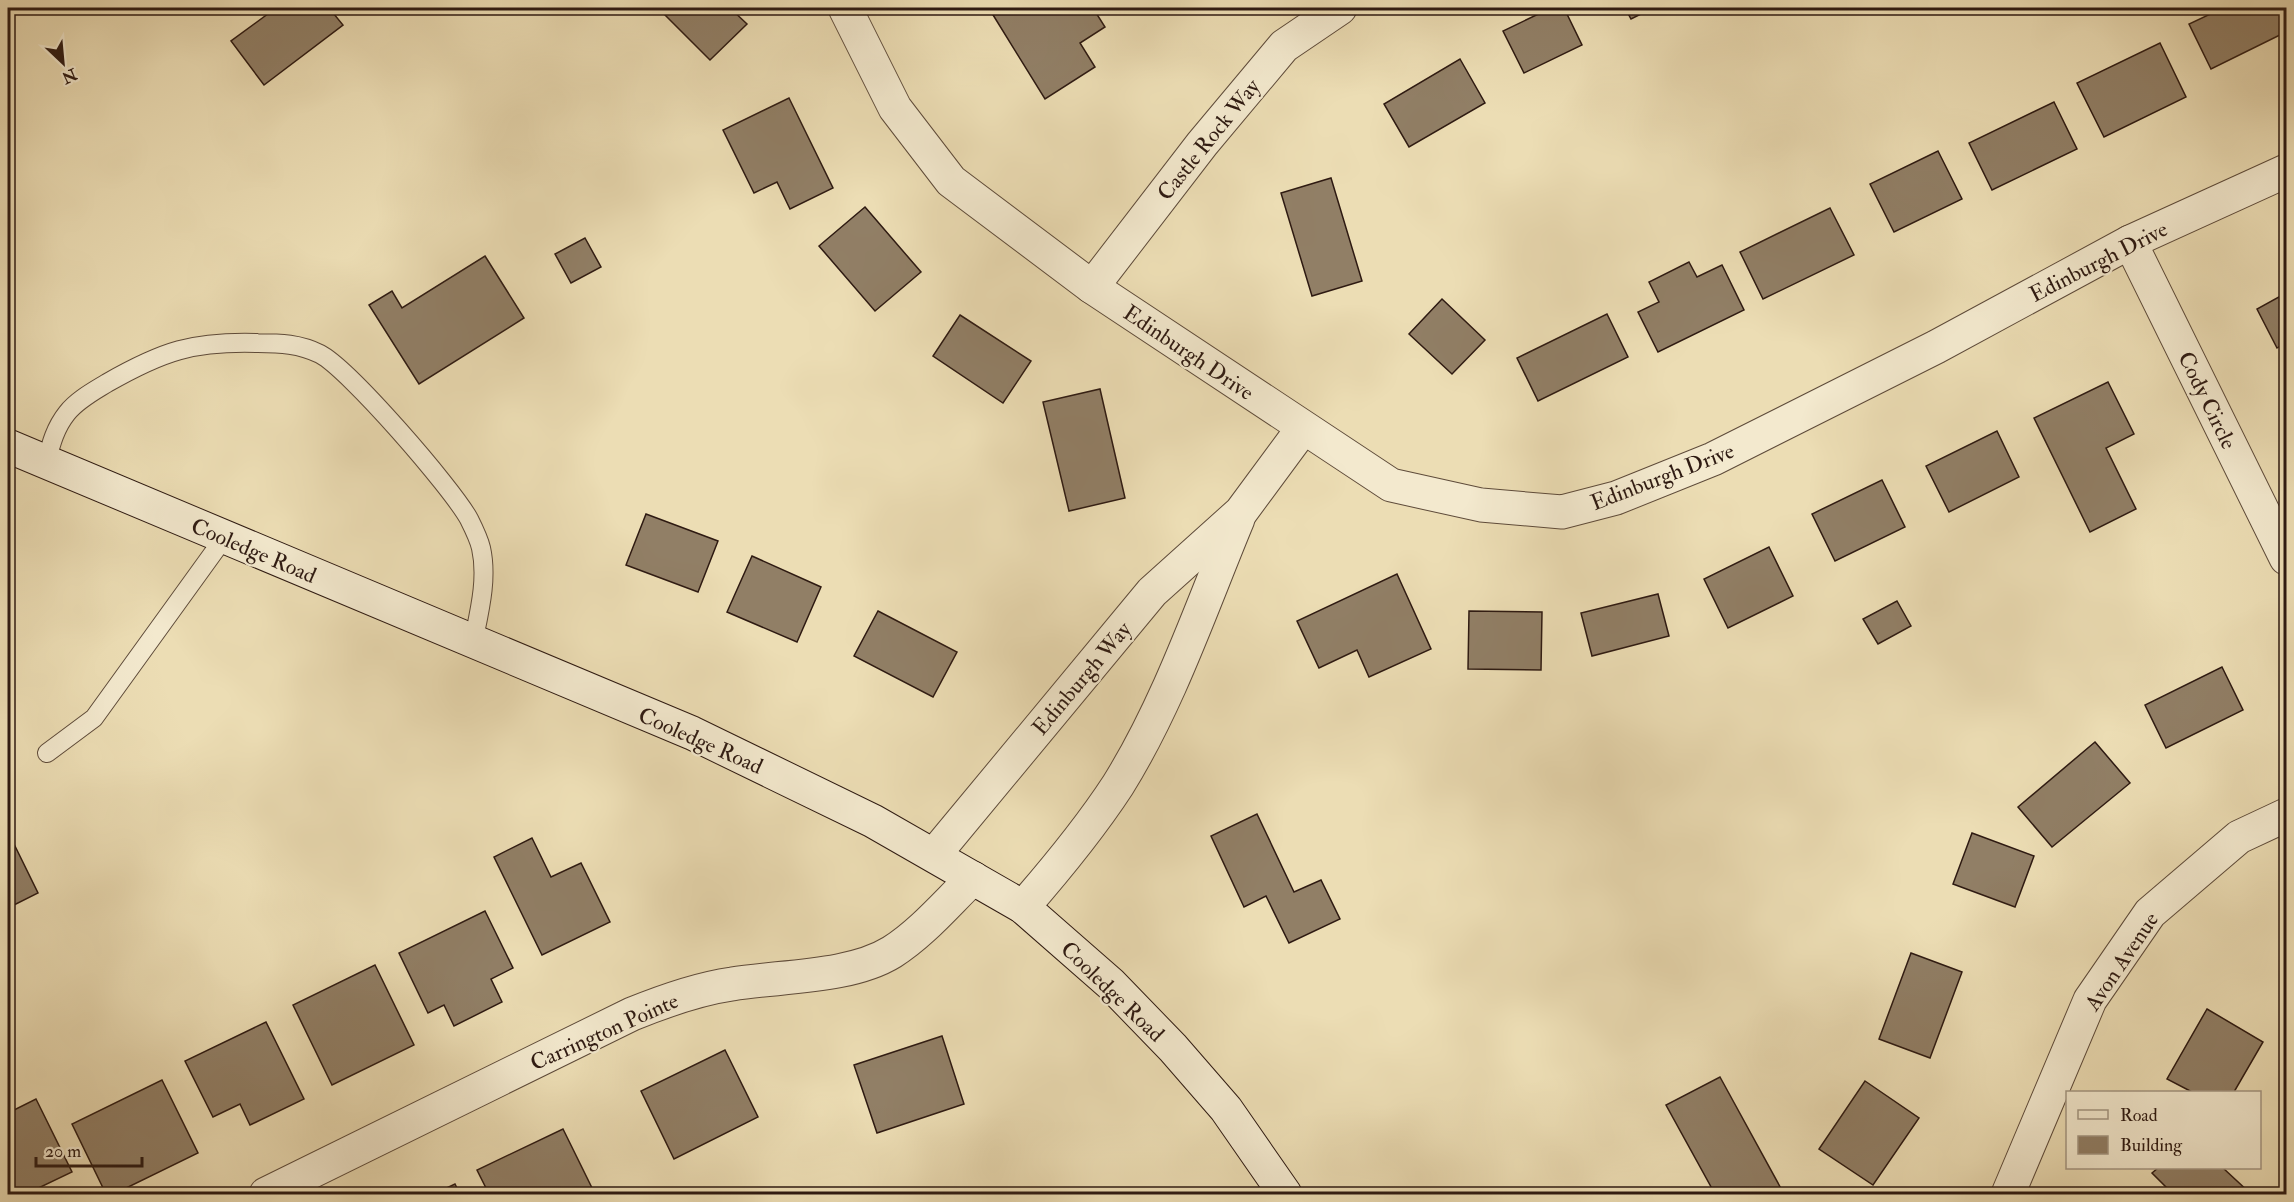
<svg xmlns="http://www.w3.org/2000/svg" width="2294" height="1202" font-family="'IM FELL Double Pica',serif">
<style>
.building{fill:#917f66;stroke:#2e1a12;stroke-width:1.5}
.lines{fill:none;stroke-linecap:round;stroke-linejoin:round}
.lane-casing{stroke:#5e4b3a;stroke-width:20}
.street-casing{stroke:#5e4b3a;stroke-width:35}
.secondary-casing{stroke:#2e1a12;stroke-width:35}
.lane{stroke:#f3e9ce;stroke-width:18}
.street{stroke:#f3e9ce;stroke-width:33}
.secondary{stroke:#f3e9ce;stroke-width:33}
.labels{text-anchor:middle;stroke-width:4.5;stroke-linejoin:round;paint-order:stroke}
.street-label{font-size:22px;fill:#2e1a12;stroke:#f3e9ce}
</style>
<rect width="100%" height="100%" fill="#ecddb4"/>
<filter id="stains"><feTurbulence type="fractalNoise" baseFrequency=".00333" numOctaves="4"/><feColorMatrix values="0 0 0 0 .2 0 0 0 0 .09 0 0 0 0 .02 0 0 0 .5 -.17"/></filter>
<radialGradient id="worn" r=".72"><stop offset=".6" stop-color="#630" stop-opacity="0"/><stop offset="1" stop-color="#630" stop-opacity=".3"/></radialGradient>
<g class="building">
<path d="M276,8H329L343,25L264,85L231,41Z"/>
<path d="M658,8H730L747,24L710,60Z"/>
<path d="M995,8H1093L1105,27L1080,43L1095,67L1045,99L990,10Z"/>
<path d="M1551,8H1564L1582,45L1524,73L1503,31Z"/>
<path d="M1625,8H1653L1631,19Z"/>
<path d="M2223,8H2281L2286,19V32L2211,69L2189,24Z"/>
<path d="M2160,43L2186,97L2104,137L2077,83Z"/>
<path d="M1460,59L1485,103L1409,147L1384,104Z"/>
<path d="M789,98L833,188L790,209L777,182L754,193L723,130Z"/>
<path d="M2054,102L2077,149L1992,190L1969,143Z"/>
<path d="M1938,151L1962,199L1894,232L1870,184Z"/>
<path d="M1331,178L1362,281L1312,296L1281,193Z"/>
<path d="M865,207L921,272L875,311L819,246Z"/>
<path d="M1830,208L1854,255L1763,299L1740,252Z"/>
<path d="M585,238L601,267L571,283L555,254Z"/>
<path d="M485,256L524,318L419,384L369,305L392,291L402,308Z"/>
<path d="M1689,262L1697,277L1722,265L1744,310L1658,352L1638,312L1659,302L1649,282Z"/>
<path d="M2286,293V342L2277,348L2257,309Z"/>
<path d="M1442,299L1485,340L1452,374L1409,334Z"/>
<path d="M1607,314L1628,357L1538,401L1517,358Z"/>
<path d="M960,315L1031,361L1003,403L933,356Z"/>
<path d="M2108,382L2134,434L2106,448L2136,509L2090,532L2034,418Z"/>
<path d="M1100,389L1125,498L1069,511L1043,402Z"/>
<path d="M1997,431L2019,477L1949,512L1926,466Z"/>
<path d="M1882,480L1905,527L1835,561L1812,514Z"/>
<path d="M646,514L718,541L698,592L626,565Z"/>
<path d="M1769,547L1793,596L1728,628L1704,579Z"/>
<path d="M752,556L821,587L797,642L727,612Z"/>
<path d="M1397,574L1431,649L1369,677L1357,650L1319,668L1297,621Z"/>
<path d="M1658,594L1669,636L1592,656L1581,613Z"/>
<path d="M1897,601L1911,626L1878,644L1863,619Z"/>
<path d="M878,611L957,652L933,697L854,656Z"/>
<path d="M1469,611L1542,612L1541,670L1468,669Z"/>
<path d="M2222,667L2243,710L2166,748L2145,705Z"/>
<path d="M2095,742L2130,783L2052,847L2018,807Z"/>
<path d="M1257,814L1294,892L1321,880L1340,919L1289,943L1266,896L1244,907L1211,836Z"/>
<path d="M1972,833L2034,856L2015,907L1953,884Z"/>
<path d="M532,838L551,877L581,863L610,922L542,955L494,857Z"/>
<path d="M13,842L38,893L8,908V844Z"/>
<path d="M485,911L513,968L491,979L502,1002L454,1026L444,1005L428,1013L399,953Z"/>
<path d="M1911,953L1962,972L1930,1058L1879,1039Z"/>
<path d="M375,965L414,1045L332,1085L293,1005Z"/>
<path d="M2207,1009L2263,1042L2234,1092H2192L2167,1079Z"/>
<path d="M266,1022L304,1099L250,1125L240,1104L213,1117L185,1061Z"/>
<path d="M942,1036L964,1104L877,1133L854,1065Z"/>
<path d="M725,1050L758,1117L674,1159L641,1091Z"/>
<path d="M1720,1077L1784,1194H1715L1666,1105Z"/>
<path d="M162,1080L198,1153L114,1194H106L72,1124Z"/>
<path d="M1865,1081L1919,1118L1873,1185L1819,1149Z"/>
<path d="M36,1099L72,1172L26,1194H8V1113Z"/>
<path d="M563,1129L595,1194H489L477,1170Z"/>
<path d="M2158,1168H2223L2251,1194H2173L2152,1173Z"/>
<path d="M455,1184L460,1194H434Z"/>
</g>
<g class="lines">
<g class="lane-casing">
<g id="lane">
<path d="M46,463C51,444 55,428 67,413C77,400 94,391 107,383C163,351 193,341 258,343C280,343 300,344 320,354C349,369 452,488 469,519C473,527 479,539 481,548C488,579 479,613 473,643"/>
<path d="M47,753L94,718L224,538"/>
</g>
</g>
<g class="street-casing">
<g id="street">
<path d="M845,8L895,108L951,181L1092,287L1391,485L1481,505L1562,512L1616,498L1713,459L1936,347L2130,242L2286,171"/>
<path d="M2130,242L2286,558"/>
<path d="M1092,287L1202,144L1284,46L1340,8"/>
<path d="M934,855L1152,592L1241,512L1303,428"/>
<path d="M1023,907C1057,868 1090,828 1118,785C1169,703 1201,608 1238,519"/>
<path d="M266,1194L632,1014C664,1001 697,989 732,984C780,976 850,978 892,952C922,933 947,903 973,878"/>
<path d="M2008,1194L2090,1000L2150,913L2239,837L2286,815"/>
</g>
</g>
<g class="secondary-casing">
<path id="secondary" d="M8,446L692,733L873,821L1023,907L1111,984L1173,1048L1226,1109L1285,1194"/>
</g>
<use href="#lane" class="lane"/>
<use href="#street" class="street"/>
<use href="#secondary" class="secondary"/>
</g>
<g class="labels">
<g class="street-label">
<text transform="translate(1208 139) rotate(-51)" y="8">Castle Rock Way</text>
<text transform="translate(2098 261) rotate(-27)" y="8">Edinburgh Drive</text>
<text transform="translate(1189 352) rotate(34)" y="8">Edinburgh Drive</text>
<text transform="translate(2208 400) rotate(64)" y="8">Cody Circle</text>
<text transform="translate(1662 476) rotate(-21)" y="8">Edinburgh Drive</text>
<text transform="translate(254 550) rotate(23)" y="8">Cooledge Road</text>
<text transform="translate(1081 678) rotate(-50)" y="8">Edinburgh Way</text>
<text transform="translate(701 740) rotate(24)" y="8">Cooledge Road</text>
<text transform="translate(2121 961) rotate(-56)" y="8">Avon Avenue</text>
<text transform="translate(1113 991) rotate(44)" y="8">Cooledge Road</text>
<text transform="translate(604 1031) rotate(-24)" y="8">Carrington Pointe</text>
</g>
</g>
<rect width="2294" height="1202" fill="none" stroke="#ecddb4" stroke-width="30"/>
<rect x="9" y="9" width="2276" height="1184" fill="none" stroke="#2e1a12" stroke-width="3"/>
<rect x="15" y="15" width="2264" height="1172" fill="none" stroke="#2e1a12" stroke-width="1.5"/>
<rect x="2066" y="1091" width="195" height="78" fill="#f3e9ce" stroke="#a49683" stroke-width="1.5"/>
<rect x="2078" y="1110" width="30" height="9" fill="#f3e9ce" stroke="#a49683" stroke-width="1.5"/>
<text x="2120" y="1121" font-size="18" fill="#2e1a12">Road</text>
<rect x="2078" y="1136" width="30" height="18" fill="#917f66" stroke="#a49683" stroke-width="1.5"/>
<text x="2120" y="1151" font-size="18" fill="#2e1a12">Building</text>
<g transform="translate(63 63) rotate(154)" stroke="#f3e9ce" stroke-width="4.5" paint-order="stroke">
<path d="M0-4.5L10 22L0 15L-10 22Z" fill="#2e1a12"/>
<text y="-9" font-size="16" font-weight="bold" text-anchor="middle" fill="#2e1a12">N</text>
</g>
<path d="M36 1157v9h106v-9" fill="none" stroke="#2e1a12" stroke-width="3"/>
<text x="45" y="1157" font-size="18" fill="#2e1a12" stroke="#f3e9ce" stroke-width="4.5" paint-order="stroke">20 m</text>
<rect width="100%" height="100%" filter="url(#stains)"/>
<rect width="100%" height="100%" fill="url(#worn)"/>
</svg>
